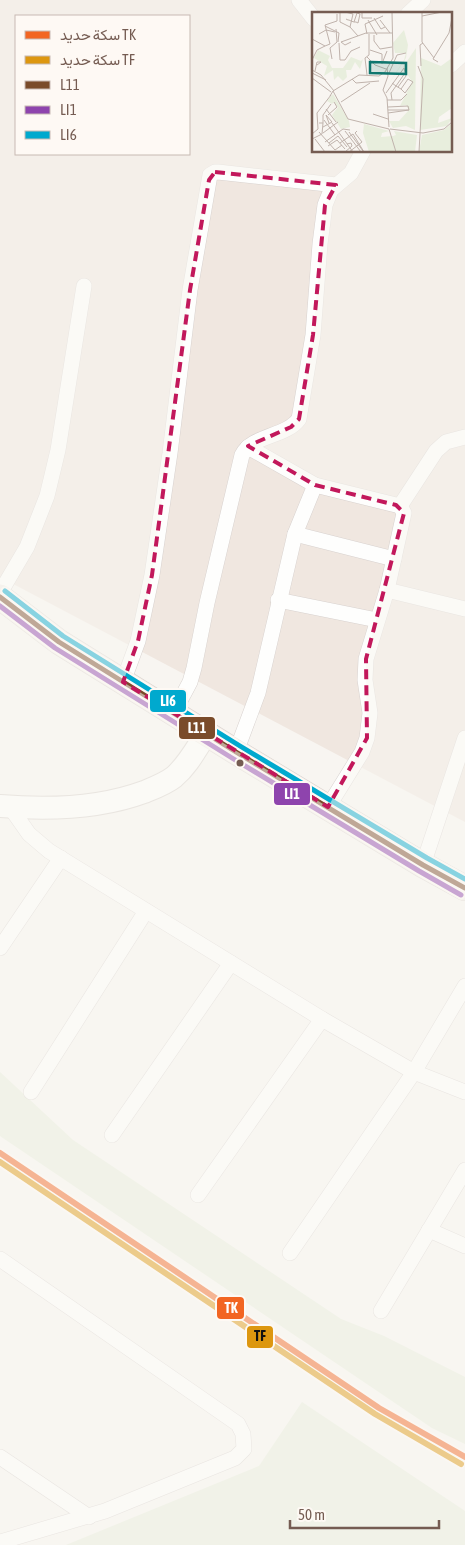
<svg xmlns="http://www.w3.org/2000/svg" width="465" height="1545" font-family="'Asap Condensed',Vazirmatn,sans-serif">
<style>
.residential{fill:#f0e7e0;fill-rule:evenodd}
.green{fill:#e8eedd}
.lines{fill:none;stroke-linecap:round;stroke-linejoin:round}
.minor-casing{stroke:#d8d2cf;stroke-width:16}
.secondary-casing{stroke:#d8d2cd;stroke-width:24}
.primary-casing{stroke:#d9d1ce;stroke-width:26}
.minor{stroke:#fefefd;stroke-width:15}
.secondary{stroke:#fefefd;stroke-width:22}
.primary{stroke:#f2eee8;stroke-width:25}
.bus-1-casing{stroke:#fef9f4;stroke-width:9}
.bus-2-casing{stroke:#fef9f4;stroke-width:9}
.bus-3-casing{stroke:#fef9f4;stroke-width:9}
.bus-1{stroke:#7a4b2a;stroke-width:5}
.bus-2{stroke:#8e44ad;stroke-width:5}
.bus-3{stroke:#00a9ce;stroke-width:5}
.rail-1-casing{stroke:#fef9f4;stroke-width:10}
.rail-2-casing{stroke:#fef9f4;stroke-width:10}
.rail-1{stroke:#f26522;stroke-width:6}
.rail-2{stroke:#dd9710;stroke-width:6}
.marked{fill:none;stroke:#c2185b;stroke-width:4;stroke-dasharray:10 6;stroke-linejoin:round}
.bus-dot{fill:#755c52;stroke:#fef9f4;stroke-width:2}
.inset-road{fill:none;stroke:#c0b3ac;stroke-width:1}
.view{fill:#0f766e;fill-opacity:0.15;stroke:#0f766e;stroke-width:2.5}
.inset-edge{fill:none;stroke:#755c52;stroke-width:2.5}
.line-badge{stroke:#fef9f4;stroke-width:2}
.badge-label{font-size:14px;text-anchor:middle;font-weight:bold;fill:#fff}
.pale-badge-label{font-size:14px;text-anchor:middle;font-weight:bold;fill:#111}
</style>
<rect width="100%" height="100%" fill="#f8f5f1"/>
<path class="residential" d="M0,0H465V822L0,577ZM314,14H451V151H314ZM16,16H189V154H16Z"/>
<g class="green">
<path d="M0,1072L73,1140L341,1319L384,1336L465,1377V1444L432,1428L0,1136Z"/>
<path d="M302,1402L465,1511V1545H66L259,1466Z"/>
</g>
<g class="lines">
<g class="minor-casing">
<g id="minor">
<path d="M299,0L314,19"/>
<path d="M408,14L423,0"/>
<path d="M451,65L465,52"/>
<path d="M248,447L315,485L396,505L400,506L404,513L387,590L366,659L365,680L370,713L367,738L362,752L328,807"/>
<path d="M400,506L436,451L446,442L465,437"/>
<path d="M295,534L394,559"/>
<path d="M387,590L465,609"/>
<path d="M0,593L27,547L47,496L58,450L84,286"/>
<path d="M278,600L377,620"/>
<path d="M123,682L138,641L152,575L170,453L190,290L210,175L215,172H218L336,185"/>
<path d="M173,714L190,682L194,668L207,603L242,455C252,435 286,437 299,419L313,335L320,244L325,205L331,190L351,173L363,151"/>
<path d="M236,752L258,693L295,534L315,485"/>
<path d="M10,807L29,834L49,851L322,1019L414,1072L465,1092"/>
<path d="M423,865L465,738"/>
<path d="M0,948L61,858"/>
<path d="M31,1092L146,911"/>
<path d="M112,1135L231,963"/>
<path d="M198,1195L322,1019"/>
<path d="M429,1230L465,1246"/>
<path d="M290,1253L414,1072L465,986"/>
<path d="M0,1259L238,1424L243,1434L244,1449L235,1458L105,1511L0,1542"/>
<path d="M381,1311L465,1170"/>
<path d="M0,1457L89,1517"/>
</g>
</g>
<g class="secondary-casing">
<path id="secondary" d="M0,806C48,810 98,809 144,792C154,788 165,784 174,777C188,765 196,749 206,734"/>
</g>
<g class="primary-casing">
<path id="primary" d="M0,597L59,642L236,752L423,865L465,888"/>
</g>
<use href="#minor" class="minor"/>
<use href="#secondary" class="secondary"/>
<use href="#primary" class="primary"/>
<g class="bus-1-casing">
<path id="bus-1" d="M0,597L59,642L236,752L423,865L465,888"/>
</g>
<g class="bus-2-casing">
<path id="bus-2" d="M0,606L55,648L232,758L419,871L461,895"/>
</g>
<g class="bus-3-casing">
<path id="bus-3" d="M5,591L63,636L240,746L427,858L465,879"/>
</g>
<use href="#bus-1" class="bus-1"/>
<use href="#bus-2" class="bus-2"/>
<use href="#bus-3" class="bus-3"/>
<g class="rail-1-casing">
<path id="rail-1" d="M0,1153L379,1408L465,1457"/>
</g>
<g class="rail-2-casing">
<path id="rail-2" d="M0,1162L375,1414L461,1464"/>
</g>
<use href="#rail-1" class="rail-1"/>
<use href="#rail-2" class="rail-2"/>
</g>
<path d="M0 0H465V1545H0ZM215,172L336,185L325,205L313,335L299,419L291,427L248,446L315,485L396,505L404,513L366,659L367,738L328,807L123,682L138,641L152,575L190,290L209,180Z" fill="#f8f5f1" fill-opacity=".55" fill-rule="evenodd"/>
<path class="marked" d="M215,172L336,185L325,205L313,335L299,419L291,427L248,446L315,485L396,505L404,513L366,659L367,738L328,807L123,682L138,641L152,575L190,290L209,180Z"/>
<circle class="bus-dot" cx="240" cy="763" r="4.5"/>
<g transform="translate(312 12)">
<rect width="140" height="140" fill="#f8f5f1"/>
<path d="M92,18L96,33L94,46L72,79L92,48L94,41H83L81,31ZM104,36L103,118L94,114L81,116L77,109H87L97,98L94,93L88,94L100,70L91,55ZM6,38L18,44L16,48L20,56H31L39,45L49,49L51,47L48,57L43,50L39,58H34L35,65L31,69L26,64L22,68L21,58L12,64L15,54L2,46ZM109,46L129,54L140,46V96L127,105L126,111L140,106L135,114L108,118ZM21,82L37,109L38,115L29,117L20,103L26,95L22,90L20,92L15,89ZM140,111V140H107L110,123L132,118ZM52,112L77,119L70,121L69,125L81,124L84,123L82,119L105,123L103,140H57L51,121Z" fill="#e8eedd"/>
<path class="inset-road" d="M28,0V10L38,15L46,24M33,0L41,2L38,15M50,0V6H60M110,0V30L122,46M110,4L130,0M62,6L69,17L73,15M34,7L36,8H37L39,9L42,10H44L46,11L48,2L45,1L42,10M56,8L65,23M68,8L78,21M13,14L27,21L26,30M7,22L14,18L23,20M55,22L53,12L71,4M62,23V29L68,37L80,35M0,27L13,34L5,38L0,48M39,30L33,33L29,30L54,21H81M27,31L28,48H33L39,39L48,35M13,34L18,32L13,13L25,9V2M58,38L70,42V52M75,39L71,49L78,51M55,45L63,53L74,57M20,47L18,36L25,30L24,17M126,50L121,47L137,21L140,6M106,54L111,67L107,140M109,54L108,33L111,31M75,56L76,64L71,78L75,86L77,115M0,58L9,63L22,79M3,59L5,50H9L5,53M0,61L14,68M77,61L85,43L94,41M55,63L53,46L57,43V22M0,66L19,80M40,67L44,71L67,69M80,71L84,74L89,77L93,81L101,70L96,67L89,77M84,74L93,61M21,79L47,63L67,64L73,60L81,46L80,0M74,81L92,56L94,64L86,75M18,84L21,79L36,107L77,117M75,88H89L95,82M80,88L79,81L84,74M29,90L58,71M14,97L24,110M76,98H97M76,101L97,98L96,94L76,95M61,102L76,107M16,103L25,95L22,90M12,108L23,123M11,111V103L19,92M20,111L41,140M11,115L20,110L14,103L17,111M77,117L84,140M78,117L111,121L132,117L140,110M33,119L49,140M7,120L23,138L30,133M37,120L51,139M11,121L26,110M0,122L6,117L5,101L19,83M0,127L10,122L11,111H7M3,127L13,140M13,130L31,117L38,118M17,131L26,124L35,135M28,131L41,122L52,140M16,134L25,128L33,137M33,140L40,134L39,131L35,132M37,140L50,130L43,121L45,119"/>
<path class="view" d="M58,50L94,51V62L58,61Z"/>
<rect width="140" height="140" class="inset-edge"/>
</g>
<g class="line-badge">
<rect x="149" y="689" width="38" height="24" rx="5" fill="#00a9ce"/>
<rect x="178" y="716" width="38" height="24" rx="5" fill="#7a4b2a"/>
<rect x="273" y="782" width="38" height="24" rx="5" fill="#8e44ad"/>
<rect x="216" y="1296" width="29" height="24" rx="5" fill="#f26522"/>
<rect x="246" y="1325" width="28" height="24" rx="5" fill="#dd9710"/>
</g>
<g class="badge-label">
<text x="168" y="706">LI6</text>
<text x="197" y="733">L11</text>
<text x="292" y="799">LI1</text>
<text x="231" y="1313">TK</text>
</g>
<g class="pale-badge-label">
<text x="260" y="1341">TF</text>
</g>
<rect x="15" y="15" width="175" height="140" fill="#fef9f4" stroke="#c7bab3"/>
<rect x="25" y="31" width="25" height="8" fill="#f26522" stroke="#c7bab3"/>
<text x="60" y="40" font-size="15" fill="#755c52">سكة حديد TK</text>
<rect x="25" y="56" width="25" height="8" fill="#dd9710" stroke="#c7bab3"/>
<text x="60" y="65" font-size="15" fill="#755c52">سكة حديد TF</text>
<rect x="25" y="81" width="25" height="8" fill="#7a4b2a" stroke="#c7bab3"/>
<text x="60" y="90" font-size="15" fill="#755c52">L11</text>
<rect x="25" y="106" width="25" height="8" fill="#8e44ad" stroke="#c7bab3"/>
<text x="60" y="115" font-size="15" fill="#755c52">LI1</text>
<rect x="25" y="131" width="25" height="8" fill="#00a9ce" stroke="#c7bab3"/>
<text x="60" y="140" font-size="15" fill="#755c52">LI6</text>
<path d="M290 1520v8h149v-8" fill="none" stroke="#755c52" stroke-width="2.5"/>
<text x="298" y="1520" font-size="15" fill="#755c52" stroke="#fef9f4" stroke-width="4" paint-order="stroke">50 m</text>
</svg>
